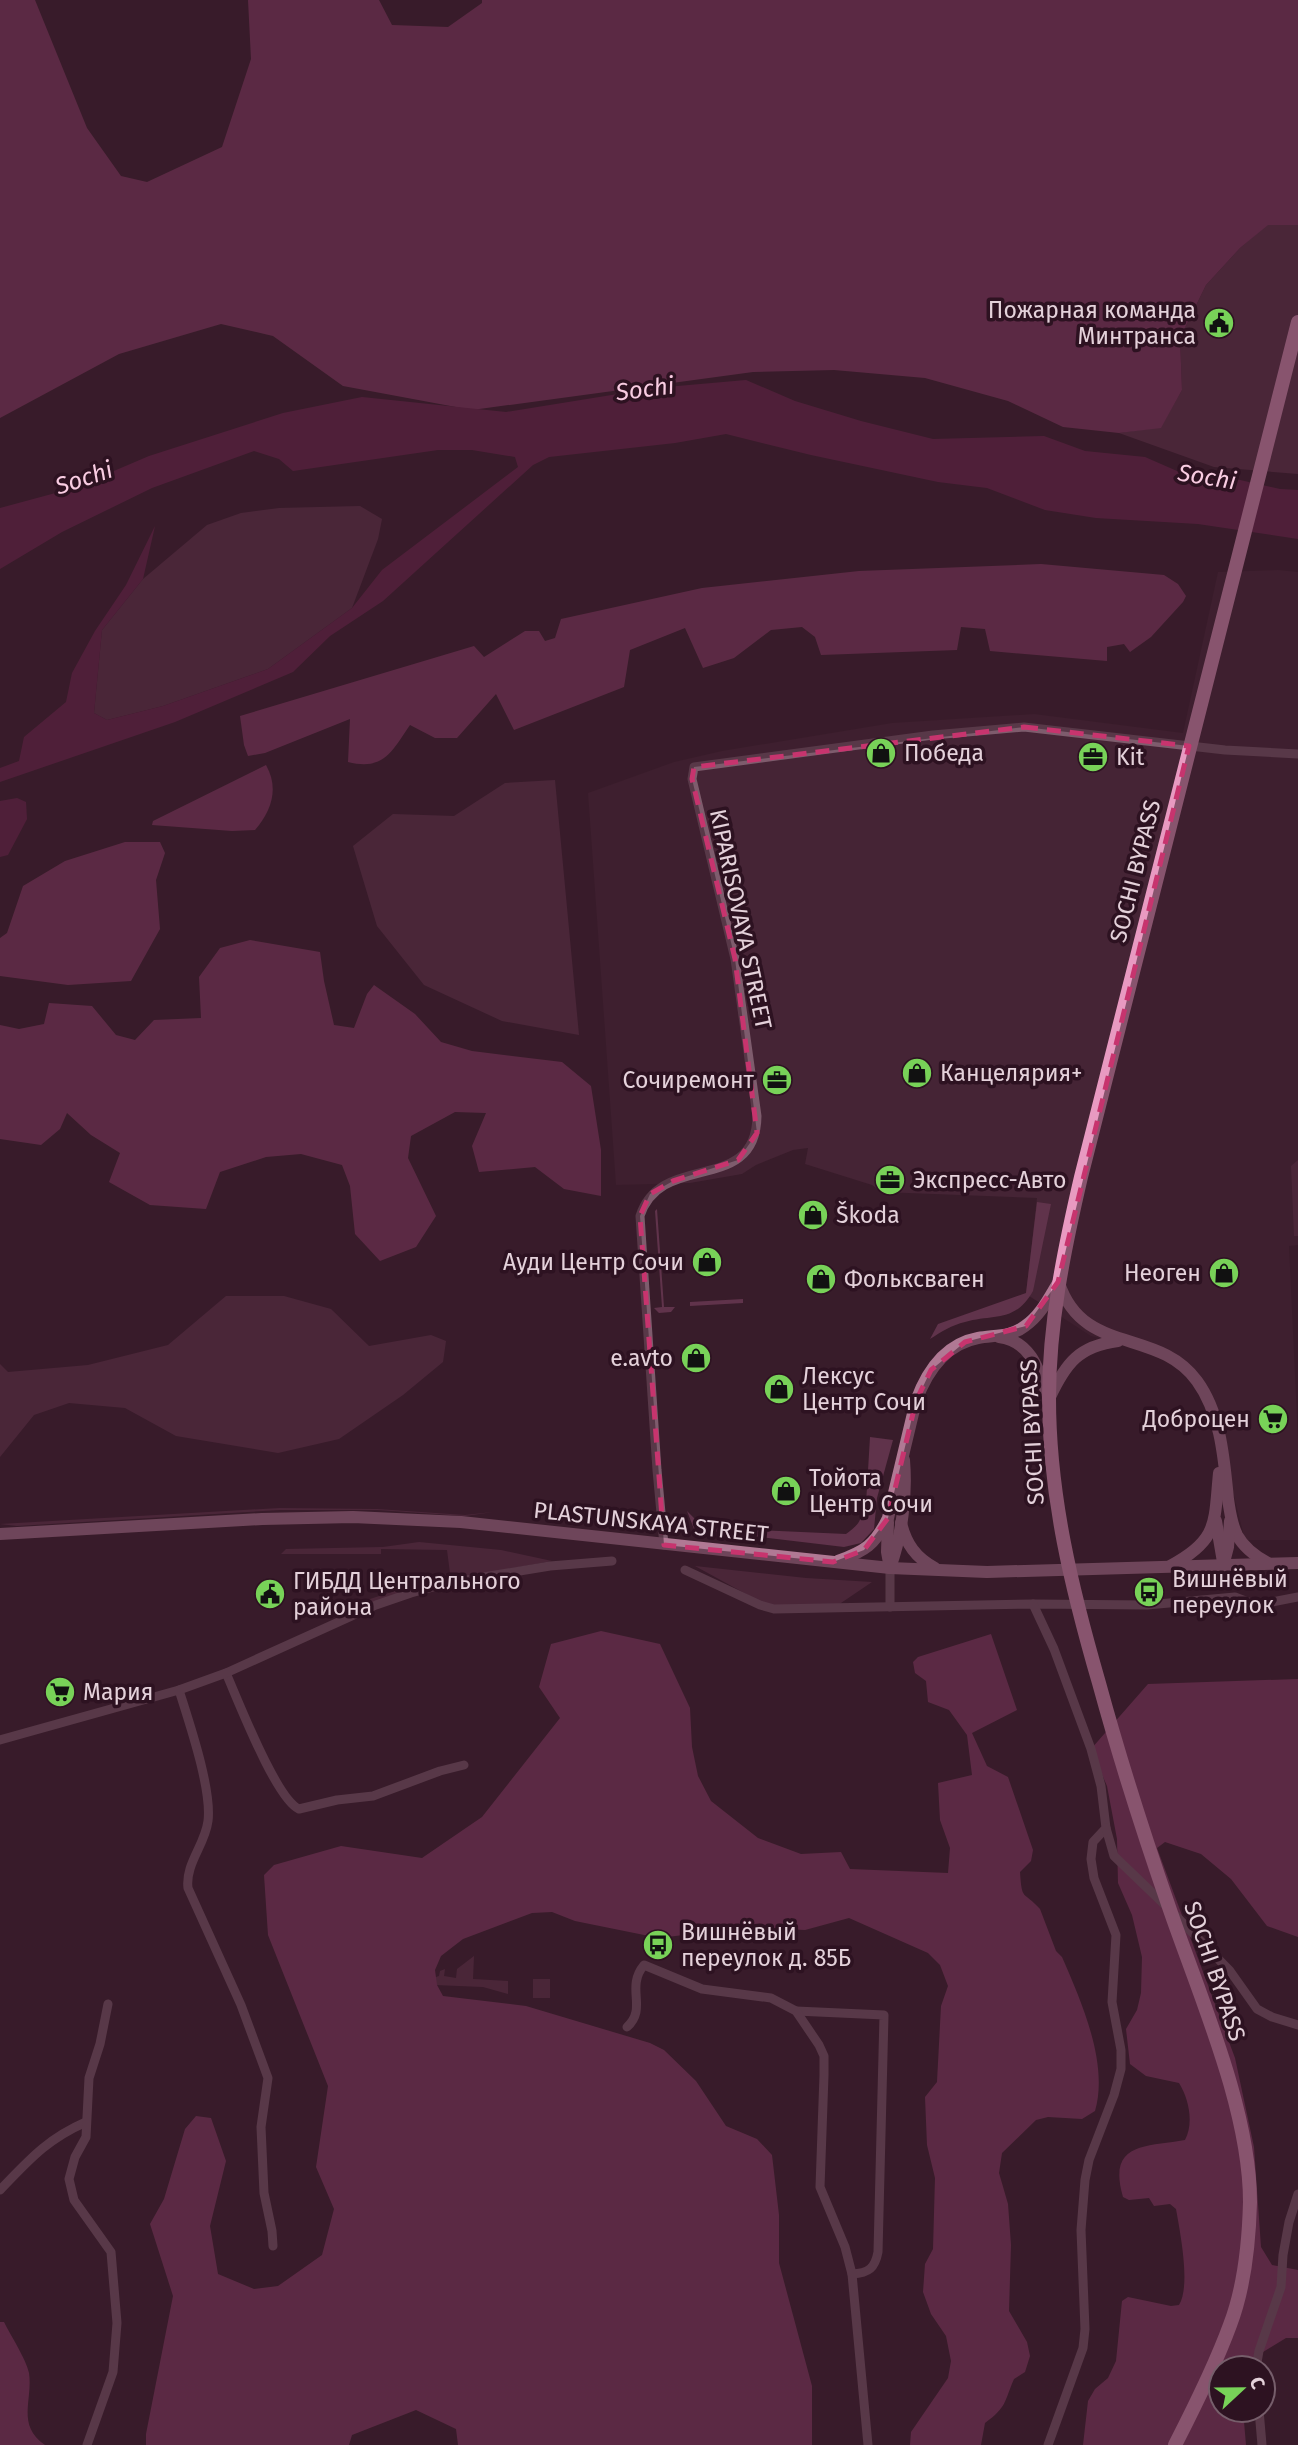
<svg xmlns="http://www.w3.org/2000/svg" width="1298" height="2445" font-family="'Fira Sans',sans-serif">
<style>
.built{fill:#452435}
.green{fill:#60334b}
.forest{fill:#853b64}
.water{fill:#6c244d}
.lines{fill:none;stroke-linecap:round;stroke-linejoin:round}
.minor{stroke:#7e5c6d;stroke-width:9}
.secondary{stroke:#b07994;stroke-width:12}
.trunk{stroke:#e89ac1;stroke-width:14}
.marked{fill:none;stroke:#c7346e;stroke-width:5;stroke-dasharray:14 9;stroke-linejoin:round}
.labels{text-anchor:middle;stroke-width:7;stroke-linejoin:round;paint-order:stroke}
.poi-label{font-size:23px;fill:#e4d1da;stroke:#2d1221;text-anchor:start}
.street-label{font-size:23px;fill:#e4d1da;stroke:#2d1221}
.water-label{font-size:24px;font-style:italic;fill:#f9cce2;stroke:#2d1221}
</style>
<rect width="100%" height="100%" fill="#381c2a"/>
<path class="built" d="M1278,570L1298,572V1245L1289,1246L1298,1439V1540H1245L1208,1393L1177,1356L1091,1336L1026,1294L1037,1198L882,1192L872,1185L805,1164L808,1148L793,1150L756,1165L742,1174L690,1183L616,1185L588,793L674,762L722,751L892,723L1034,714L1183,733L1218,572Z"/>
<g class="green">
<path d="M1292,223L1298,225V474L1214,467L1119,433L1161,427L1182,390L1180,338L1206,285L1240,248L1268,224Z"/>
<path d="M360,506L382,519L378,539L352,608L268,669L163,706L107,720L94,713L102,630L143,579L207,525L241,513L279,508Z"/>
<path d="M555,780L579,1035L502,1021L424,985L377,926L353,846L393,814L454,816L505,783Z"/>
<path d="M1298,1160V1236H1294L1291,1166Z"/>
<path d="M1037,1202L1051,1204L1033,1291C1015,1323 994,1314 965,1322C952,1325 941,1332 930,1339L938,1324L1026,1293Z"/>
<path d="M657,1209L664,1307H675L671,1312L659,1313L654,1308L662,1307L655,1211Z"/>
<path d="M226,1296H284L331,1309L369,1346L431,1335L446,1341L443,1362L403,1395L339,1439L278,1453L176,1436L125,1408L69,1403L34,1415L0,1457V1364L8,1372L88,1365L168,1345Z"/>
<path d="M743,1299V1303L690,1306V1302Z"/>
<path d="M870,1437L893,1440L877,1498L874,1529L861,1543L844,1547L694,1529L687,1511L701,1525L710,1528L846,1534C857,1526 864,1520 861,1505L866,1504Z"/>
<path d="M280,1508L377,1509L465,1515L493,1512L465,1516L377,1510H280L17,1526L0,1524Z"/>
<path d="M419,1542L501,1550L552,1561L447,1580L337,1619L335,1613L370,1599L450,1573L447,1550L381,1549V1554H281L286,1549L383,1547Z"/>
<path d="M695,1566L806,1578L872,1582L838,1605L773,1606L757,1600Z"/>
<path d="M474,1956L473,1979L508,1981V1994L483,1987L435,1985L430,1979L439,1976L440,1971L445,1969L444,1976L456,1978L457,1969Z"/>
<rect x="533" y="1979" width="17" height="19"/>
</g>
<g class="forest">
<path d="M0,0H35L87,128L121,176L147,182L222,147L251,59L248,0H379L392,25L448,27L482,3V0H1298V225H1268L1240,248L1206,285L1180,338L1182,390L1161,428L1119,433L1063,427L1008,401L925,378L834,370L753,372L472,410L343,386L273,336L221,324L119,354L0,418Z"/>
<path d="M1041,564L1164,575L1178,584L1186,596L1183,602L1151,637L1130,652L1124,644L1107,647V661L990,651L985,629L961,627L957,650L821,655L815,637L802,627L771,630L734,658L703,668L685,628L630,650L624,687L514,730L496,694L457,738H435L410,725C392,751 384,771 348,762L350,719L265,753L248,756L244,745L240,716L474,646L484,657L525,631H539L545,641L555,638L561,619L702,588L859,571Z"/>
<path d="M266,765C279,788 272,810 255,830L232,831L152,825L153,821Z"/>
<path d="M125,842H160L165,853L156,880L160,929L131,981L68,985L0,976V938L7,933L23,886L65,861Z"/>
<path d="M250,940L320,952L324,981L334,1025L354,1028L367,994L374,985L415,1014L441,1042L472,1051L562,1062L591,1086L601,1150V1196L564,1189L535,1167L479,1172L472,1146L486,1113L455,1112L411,1136L408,1158L436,1216L416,1247L380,1261L355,1234L350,1186L342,1165L301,1154L266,1157L220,1172L206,1209L150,1205L109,1182L120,1153L91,1135L67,1113L60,1129L41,1145L0,1139V1025L19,1029L44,1024L49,1003L92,1006L116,1035L135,1040L154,1020L201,1018L199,977L220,948Z"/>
<path d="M601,1631L660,1644L690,1708L692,1747L698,1776L711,1801L758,1838L801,1854L841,1852L850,1869L948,1873L950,1848L940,1820L938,1783L972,1775L967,1735L949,1710L928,1702L926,1681L915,1673L913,1662L918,1657L991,1634L1017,1710L972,1733L987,1766L1008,1777L1033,1850L1031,1861L1020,1872C1022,1902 1023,1890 1040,1909L1056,1951L1062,1957C1081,2001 1109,2063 1095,2111L1082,2119L1048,2117L1036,2120L1002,2153L999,2173L1008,2204L1011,2245L1009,2311L1027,2342L1030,2356L1025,2372L1014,2379C1004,2402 1007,2407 985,2423L981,2445H910L911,2432L948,2378L951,2361L946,2336L931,2314L923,2292L925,2264L933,2249L935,2178L927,2145L925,2097L937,2082L941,2006L948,1986L940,1965L928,1953L849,1918L805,1930L748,1927L659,1938L575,1921L552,1912L532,1913L463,1939L441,1956L435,1970L437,1985L443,1996L526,2006L650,2043L664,2050L696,2081L726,2126L757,2139L772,2155L779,2215V2263L812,2386V2445H458L456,2429L416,2410L352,2435L349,2445H146V2434L173,2296L150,2224L164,2199L185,2129L196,2116L211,2118L226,2161L210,2226L218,2274L254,2289L278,2286L322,2255L334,2209L316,2167L328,2086L268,1935L264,1875L274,1865L341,1846L422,1858L482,1817L560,1718L539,1687L551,1644Z"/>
<path d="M1298,1679V1937L1267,1926L1231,1879L1201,1854L1165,1842L1157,1848L1235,2058L1254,2147L1261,2247L1272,2265L1298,2270V2338H1286L1245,2363L1244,2368H1221V2410H1243L1246,2445H1083L1088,2401L1095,2389L1108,2378L1116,2361L1122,2301L1128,2297L1171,2306L1179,2305C1191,2286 1180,2232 1176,2209L1170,2204L1154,2206L1149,2198L1129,2200L1123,2197C1107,2142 1146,2147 1185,2140C1194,2123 1189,2099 1179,2083L1146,2076L1130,2064L1126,2029L1137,2010L1141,1993L1142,1957L1132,1915L1118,1883L1117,1839L1107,1786L1091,1749L1148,1684Z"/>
<path d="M0,2322H4C11,2336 26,2359 29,2373C33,2400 16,2425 45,2445H0Z"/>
</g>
<g class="water">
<path d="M746,380L795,401L861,421L933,439L1044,436L1085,451L1145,457L1177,471L1218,475L1280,489L1298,490V539L1198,524L1096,518L1045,510L987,488L938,482L811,455L726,434L675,443L549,457L533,465L383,601L330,636L293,672L175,722L0,782V768L19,761L24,737L66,702L72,673L95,631L126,585L155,526L143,579L102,630L94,713L107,720L163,706L268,669L352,608L382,570L518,467L515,457L472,450H438L293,471L279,459L254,451L152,488L62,532L0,569V508L74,488L149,456L283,413L362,397L506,412L655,388Z"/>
<path d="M17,798L26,802L27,819L8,855L0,857V801Z"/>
</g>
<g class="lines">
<g class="minor">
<path d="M664,1545L657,1470L640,1216C661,1150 756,1196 757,1116L735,959L692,779L694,767L933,735L1024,727L1225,750L1298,754"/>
<path d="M890,1568V1607"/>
<path d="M685,1570L760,1605L774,1609L1033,1604L1147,1605L1235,1597L1256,1605L1298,1597"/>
<path d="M1033,1604L1054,1649L1091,1749L1101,1786L1106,1828L1093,1842L1091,1859L1094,1878L1116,1935L1112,2002L1121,2050V2069L1114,2095L1089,2160L1085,2180L1081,2230L1085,2329L1083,2348L1048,2445"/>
<path d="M226,1673C238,1700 276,1799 299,1809L337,1800L373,1796L440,1771L464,1765"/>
<path d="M179,1690C189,1722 212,1789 208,1821C205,1845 185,1864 188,1888L241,2005L268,2078L261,2127L264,2193L272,2231L273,2246"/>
<path d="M0,1740L179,1690L226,1673L376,1605L411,1593L448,1583L550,1566L612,1561"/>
<path d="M1106,1828L1114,1856L1165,1905"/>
<path d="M1175,1915L1230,1971L1257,2009L1272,2017L1298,2025"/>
<path d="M796,2011L884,2015L878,2252C875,2268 869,2273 852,2274"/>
<path d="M627,2027C648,2008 625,1988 644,1965L702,1989L771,1998L796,2011L819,2045L824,2056V2075L820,2187L845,2247L852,2274L868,2445"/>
<path d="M0,2190C29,2160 47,2139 86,2122"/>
<path d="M1256,2368L1259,2351L1281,2287L1283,2255L1289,2222L1298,2194"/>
<path d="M1259,2410L1262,2445"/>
<path d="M87,2445L113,2372L117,2323L111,2252L74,2200L69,2179L75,2157L86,2137L89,2078L100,2044L108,2004"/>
</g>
<g class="secondary">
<path d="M1059,1283C1083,1356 1158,1327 1197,1381C1221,1414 1224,1459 1228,1499C1230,1512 1231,1523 1237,1535C1244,1548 1255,1556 1268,1563"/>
<path d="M999,1337C1031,1341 1039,1370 1048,1397"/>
<path d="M1050,1397C1066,1363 1079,1346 1118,1341"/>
<path d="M1216,1521L1223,1562"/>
<path d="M888,1522L887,1552L889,1563"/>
<path d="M901,1523C906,1544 916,1558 935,1568"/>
<path d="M0,1534L262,1519L353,1517L461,1522L890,1568L987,1572L1298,1563"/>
<path d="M838,1561C865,1551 875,1545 888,1518L916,1401C927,1371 945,1344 978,1338C995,1335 1011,1337 1025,1326C1040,1316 1049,1298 1058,1283"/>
<path d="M1170,1566C1219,1540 1214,1523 1219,1473"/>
<path d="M1223,1566L1228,1547L1230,1521"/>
<path d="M890,1568C902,1535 907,1495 904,1460"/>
</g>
<path class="trunk" d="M1175,2445C1195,2406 1215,2366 1230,2325C1245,2286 1249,2242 1250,2202C1250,2110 1200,1997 1170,1910C1144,1835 1120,1760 1099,1683C1072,1590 1049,1496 1049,1398C1049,1323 1064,1250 1081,1177L1298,322"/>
</g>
<path d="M0 0H1298V2445H0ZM1024,727L1189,746L1058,1282L1026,1326L965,1342L931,1370L916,1401L888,1518L864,1550L833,1562L664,1545L640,1216L650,1194L673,1181L738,1160L757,1133L735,959L692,779L694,767Z" fill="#381c2a" fill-opacity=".55" fill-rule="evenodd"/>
<path class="marked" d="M1024,727L1189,746L1058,1282L1026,1326L965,1342L931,1370L916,1401L888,1518L864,1550L833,1562L664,1545L640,1216L650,1194L673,1181L738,1160L757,1133L735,959L692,779L694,767Z"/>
<defs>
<g id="civic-disc" transform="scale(1.575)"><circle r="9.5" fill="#78d258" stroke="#2d1221"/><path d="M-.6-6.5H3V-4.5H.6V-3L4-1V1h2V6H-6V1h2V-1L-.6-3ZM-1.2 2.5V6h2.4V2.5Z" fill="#111"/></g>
<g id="shop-disc" transform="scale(1.575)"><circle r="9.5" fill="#78d258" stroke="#2d1221"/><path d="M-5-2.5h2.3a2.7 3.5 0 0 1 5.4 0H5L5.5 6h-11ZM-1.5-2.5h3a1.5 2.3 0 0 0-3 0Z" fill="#111"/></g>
<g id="office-disc" transform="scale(1.575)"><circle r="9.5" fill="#78d258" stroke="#2d1221"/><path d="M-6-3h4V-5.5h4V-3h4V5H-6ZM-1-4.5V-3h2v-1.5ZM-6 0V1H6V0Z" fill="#111"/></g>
<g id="supermarket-disc" transform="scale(1.575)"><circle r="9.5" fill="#78d258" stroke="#2d1221"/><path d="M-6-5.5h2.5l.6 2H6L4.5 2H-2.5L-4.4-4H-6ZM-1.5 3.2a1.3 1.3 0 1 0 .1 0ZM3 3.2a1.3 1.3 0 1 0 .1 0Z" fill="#111"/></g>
<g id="bus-disc" transform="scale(1.575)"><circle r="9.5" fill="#78d258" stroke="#2d1221"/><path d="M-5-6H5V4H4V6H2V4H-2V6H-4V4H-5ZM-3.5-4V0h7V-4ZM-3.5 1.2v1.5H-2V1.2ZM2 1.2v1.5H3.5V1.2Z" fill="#111"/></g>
</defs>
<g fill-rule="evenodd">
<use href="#civic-disc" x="1219" y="323"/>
<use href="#shop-disc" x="881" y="753"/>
<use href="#office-disc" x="1093" y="757"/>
<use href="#shop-disc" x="917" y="1073"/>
<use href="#office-disc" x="777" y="1080"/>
<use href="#office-disc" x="890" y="1180"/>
<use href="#shop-disc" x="813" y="1215"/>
<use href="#shop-disc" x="707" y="1262"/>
<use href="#shop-disc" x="1224" y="1273"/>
<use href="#shop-disc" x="821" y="1279"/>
<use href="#shop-disc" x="696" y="1358"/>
<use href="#shop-disc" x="779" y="1389"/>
<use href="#supermarket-disc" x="1273" y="1419"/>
<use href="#shop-disc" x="786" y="1491"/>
<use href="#bus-disc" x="1149" y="1592"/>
<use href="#civic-disc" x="270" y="1594"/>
<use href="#supermarket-disc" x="60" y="1692"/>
<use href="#bus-disc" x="658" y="1945"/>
</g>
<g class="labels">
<g class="poi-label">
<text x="1196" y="318" text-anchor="end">Пожарная команда<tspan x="1196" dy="26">Минтранса</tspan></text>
<text x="904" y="761">Победа</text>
<text x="1116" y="765">Kit</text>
<text x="940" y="1081">Канцелярия+</text>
<text x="754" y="1088" text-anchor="end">Сочиремонт</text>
<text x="913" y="1188">Экспресс-Авто</text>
<text x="836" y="1223">Škoda</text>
<text x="684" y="1270" text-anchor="end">Ауди Центр Сочи</text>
<text x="1201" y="1281" text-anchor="end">Неоген</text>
<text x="844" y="1287">Фольксваген</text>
<text x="673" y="1366" text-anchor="end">e.avto</text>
<text x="802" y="1384">Лексус<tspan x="802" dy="26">Центр Сочи</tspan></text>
<text x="1250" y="1427" text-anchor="end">Доброцен</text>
<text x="809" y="1486">Тойота<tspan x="809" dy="26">Центр Сочи</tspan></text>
<text x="1172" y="1587">Вишнёвый<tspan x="1172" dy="26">переулок</tspan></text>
<text x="293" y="1589">ГИБДД Центрального<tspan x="293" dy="26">района</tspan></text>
<text x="83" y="1700">Мария</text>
<text x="681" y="1940">Вишнёвый<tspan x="681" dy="26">переулок д. 85Б</tspan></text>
</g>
<g class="street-label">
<text transform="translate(1135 871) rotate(-76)" y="8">SOCHI BYPASS</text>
<text transform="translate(741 919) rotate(78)" y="8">KIPARISOVAYA STREET</text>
<text transform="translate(1032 1432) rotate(-93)" y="8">SOCHI BYPASS</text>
<text transform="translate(651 1522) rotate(6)" y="8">PLASTUNSKAYA STREET</text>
<text transform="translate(1215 1971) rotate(71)" y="8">SOCHI BYPASS</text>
</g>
<g class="water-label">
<text transform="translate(645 389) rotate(-7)" y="8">Sochi</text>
<text transform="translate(1207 477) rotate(9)" y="8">Sochi</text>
<text transform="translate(84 478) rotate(-18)" y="8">Sochi</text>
</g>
</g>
<g transform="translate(1242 2389) rotate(68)"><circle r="33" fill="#2d1221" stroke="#765e6b" stroke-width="2"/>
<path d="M0-5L12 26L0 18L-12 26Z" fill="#78d258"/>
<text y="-10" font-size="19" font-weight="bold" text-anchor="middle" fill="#e4d1da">С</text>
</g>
</svg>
